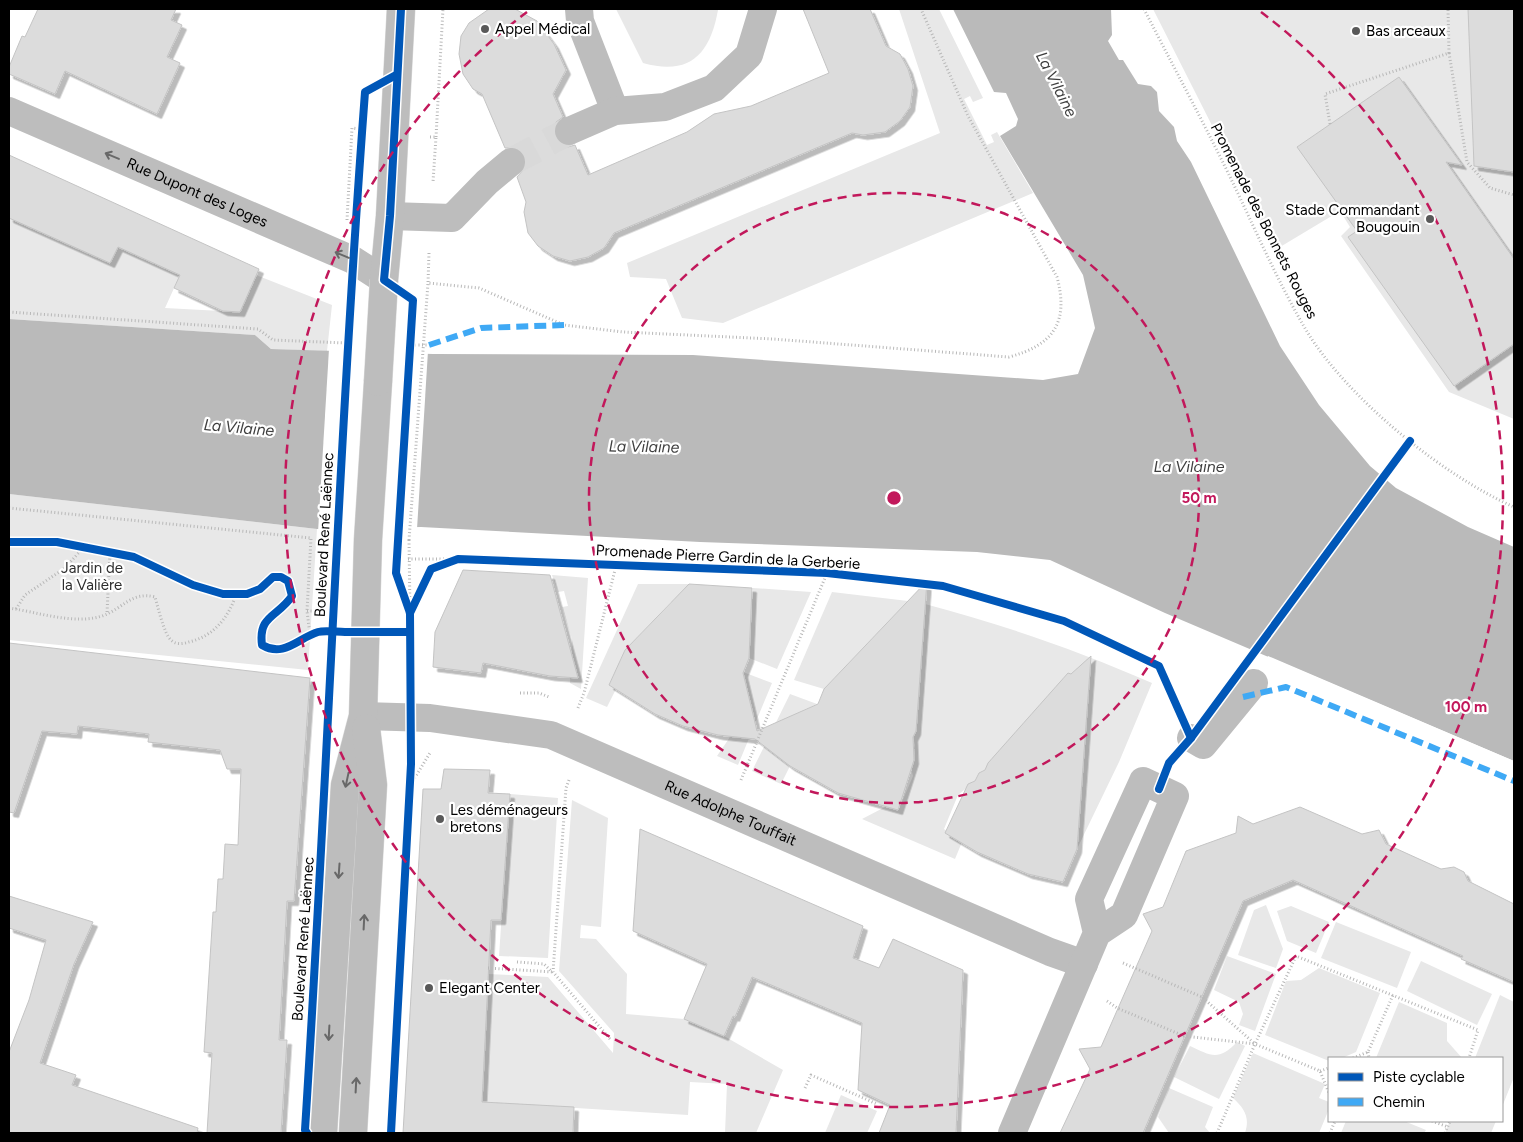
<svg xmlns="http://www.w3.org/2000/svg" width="1523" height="1142" font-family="Figtree,sans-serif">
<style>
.green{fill:#e8e8e8}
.water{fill:#bababa}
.pier{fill:#fff}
.building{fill:#dcdcdc;stroke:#c4c4c4;filter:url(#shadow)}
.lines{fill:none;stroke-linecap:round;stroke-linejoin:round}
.minor-tunnel{stroke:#d9d9d9;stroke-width:28;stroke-dasharray:28 14;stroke-linecap:butt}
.major-casing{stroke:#dbdbdb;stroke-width:29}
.path{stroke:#b8b8b8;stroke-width:3;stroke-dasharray:1 2.5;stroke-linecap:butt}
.minor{stroke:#bdbdbd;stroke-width:28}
.major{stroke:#bdbdbd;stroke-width:28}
.major-bridge-casing{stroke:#dbdbdb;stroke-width:29;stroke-linecap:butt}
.path-bridge{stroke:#b8b8b8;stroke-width:3;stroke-dasharray:1 2.5;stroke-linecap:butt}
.major-bridge{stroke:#bdbdbd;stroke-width:28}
.quiet{stroke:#3fa9f5;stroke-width:6;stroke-dasharray:12 6;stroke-linecap:butt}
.cycleway-casing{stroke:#fff;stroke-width:11}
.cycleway{stroke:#0057b8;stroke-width:8}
.oneway{stroke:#686868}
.ring{fill:none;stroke:#c2185b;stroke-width:2.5;stroke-dasharray:9 6}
.poi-dot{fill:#595959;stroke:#fff;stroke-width:2}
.labels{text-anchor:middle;stroke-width:4.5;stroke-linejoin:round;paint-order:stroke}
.poi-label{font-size:15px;fill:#000;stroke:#fff;text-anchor:start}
.street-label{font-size:15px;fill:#000;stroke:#fff}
.park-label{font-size:15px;fill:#2d2d2d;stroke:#fff}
.water-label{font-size:16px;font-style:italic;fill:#3e3e3e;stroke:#fff}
.centre{fill:#c2185b;stroke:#fff;stroke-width:2.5}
.ring-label{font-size:15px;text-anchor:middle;font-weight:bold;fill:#c2185b;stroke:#fff;stroke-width:4.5;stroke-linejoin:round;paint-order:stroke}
</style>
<defs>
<filter id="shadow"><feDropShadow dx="4.5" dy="4.5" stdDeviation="0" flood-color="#0004"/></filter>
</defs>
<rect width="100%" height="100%" fill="#fff"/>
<g class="green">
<path d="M616,9H718V10C710,55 689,76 643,63Z"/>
<path d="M899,9H939L983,98L973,102L970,96L964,99L987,145L994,142L991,135L997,132L1033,193L723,323L682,318L666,279L630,277L627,263L940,133Z"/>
<path d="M1153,9H1514V419L1449,392L1341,236L1350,227L1340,211L1275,250Z"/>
<path d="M9,216L110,263L118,247L180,275L165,308L240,312L256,275L332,305L327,351L271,349L255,335L9,319Z"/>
<path d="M9,494L317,529L308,670L9,640Z"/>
<path d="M552,575L588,578L581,689L570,683L572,639L562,607L568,606L564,591L558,592Z"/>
<path d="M638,584H689L680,607L671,602L625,650L610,684L616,689L607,707L586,698Z"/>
<path d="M753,588L811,592L777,669L749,658Z"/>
<path d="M832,592L908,601L824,689L794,680Z"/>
<path d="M925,604C1004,625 1077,650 1152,683L1119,762L1077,849L1091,657L1071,674L1068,673L985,770L979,773L975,781L958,795L944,829L962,842L955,859L862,819L885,807L899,809L913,776L911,768L915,745L913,737L916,731Z"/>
<path d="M743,672L772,683L738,765L717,756C737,728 751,706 743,672Z"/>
<path d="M790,694L817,704L802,711L778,756L790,766L781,784L752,771Z"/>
<path d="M510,794L558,798L548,958L499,956Z"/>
<path d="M572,800L608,818L601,927L581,925L580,938L596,939L627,974L626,1014L684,1019L724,1036L783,1070L756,1133H725L727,1084L690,1082L688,1115L481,1102L488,974L548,977L613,1053L614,1033L559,971Z"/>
<path d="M1266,905L1283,949L1276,968L1238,955L1254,910Z"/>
<path d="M1291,906L1329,922L1316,953L1287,941L1277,911Z"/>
<path d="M1336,922L1411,952L1397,988L1321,958Z"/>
<path d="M1227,956L1276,974L1255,1031L1239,1025L1243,1014L1239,1002L1214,990Z"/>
<path d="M1421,961L1492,994L1477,1025L1407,991Z"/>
<path d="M1319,968L1380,993L1356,1052L1342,1058H1329V1061L1265,1035L1286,981L1301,980Z"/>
<path d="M1500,995L1514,1002V1077L1502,1107V1058H1475Z"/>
<path d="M1399,1002L1447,1023V1041L1462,1058H1376Z"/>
<path d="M1237,1042L1245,1046L1219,1099L1174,1077L1190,1046C1211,1056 1219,1061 1237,1042Z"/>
<path d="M1253,1053L1325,1084L1319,1098L1329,1102V1109L1319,1133H1245C1250,1118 1245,1109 1233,1098Z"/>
<path d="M1169,1088L1213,1107L1205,1127L1210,1133H1169L1158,1117Z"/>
<path d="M841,1095L877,1111L867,1133H825Z"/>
<path d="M1346,1121H1404L1426,1130L1424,1133H1341Z"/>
<path d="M1450,1121H1496L1491,1133H1445Z"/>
</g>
<path class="water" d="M953,9H1111L1112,35L1108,41L1119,60H1123L1138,84L1151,86L1157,92L1159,111L1174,127L1177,141L1191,162L1280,346L1319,405L1370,466L1396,488L1468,527L1514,547V761L1165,613L1050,560L977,552L700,542L421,527L317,529L9,494V319L255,335L271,349L433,354L693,355L1043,380L1078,374L1095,328L1083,275L1000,136L1016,126L1018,119L1006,93L994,92Z"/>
<g class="pier">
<path d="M329,349L428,351L417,529L318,532Z"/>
<path d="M1268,656L1514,761V764L1267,658Z"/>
</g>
<g class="building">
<path d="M38,9H176L171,20L182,25L167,57L180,63L157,114L65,71L55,94L9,74V67L22,36L25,37Z"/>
<path d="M489,9H515L537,21L554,44L566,70L553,94L563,117L556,122L553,130L555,137L560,144L568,147L575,145L588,175L687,132L714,114L751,106L829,73L803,9H870L886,46L900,54L908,69L913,86L910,107L900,121L885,132L863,135L852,133L614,233L604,248L588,257L570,261L553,256L538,246L528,233L524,212L526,202L517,177L525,168L526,159L523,152L517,148H505L482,94L473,89L463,74L459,54L461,36L469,23Z"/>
<path d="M1468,9H1514V172L1474,166Z"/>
<path d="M1399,77L1462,165L1446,162L1514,259V344L1454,386L1348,237L1357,231L1297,147Z"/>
<path d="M9,155L259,269L240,312L223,311L174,288L180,275L118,247L110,263L9,218Z"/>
<path d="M463,570L550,575L578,678L550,676L483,663L481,673L433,667L435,632Z"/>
<path d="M927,581L916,731L913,737L914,760L898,810L838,793L790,766L755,739L718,735L683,726L655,714L609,685L625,650L689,584L752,588L749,658L743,673L757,731L818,704L824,689Z"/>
<path d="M9,643L310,678L294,901H287L283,971L279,1040H287L281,1133H207L212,1053L204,1052L213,912H216L218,879H223L225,844L238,845L241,769H227L220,750L148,742L149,734L78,726L77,734L42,731L14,813L9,812Z"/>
<path d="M1091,656L1077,849L1063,882L1028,874L977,852L945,833L968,784L975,781L979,773L985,770L988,763L1068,673L1071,674Z"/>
<path d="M444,769L490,770L488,793L510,794L501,920H491L482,1102L574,1107L573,1133H403L423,789H441Z"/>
<path d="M1300,807L1362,834L1379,830L1386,844L1441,869L1454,867L1464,872L1468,881L1514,904V982L1461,959L1463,956L1293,880L1243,901L1143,1133H1060L1090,1069L1079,1049L1101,1047L1152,931L1143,914L1163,907L1186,851L1236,833L1238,816L1253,824Z"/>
<path d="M640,829L863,926L853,958L879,968L893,939L963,970L956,1133H879L890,1105L858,1090L862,1023L752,977L735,1017L733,1016L724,1036L684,1019L707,964L633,931Z"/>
<path d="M9,896L93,922L74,964L40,1063L76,1075L72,1085L198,1128L197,1133H9V1052L29,1000L46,940L9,928Z"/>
</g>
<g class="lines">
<path class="minor-tunnel" d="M511,162L569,131"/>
<g class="major-casing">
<g id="major">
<path d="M384,280L390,216L401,9"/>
<path d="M323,1133L345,785L363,716L368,540L378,382"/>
<path d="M353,1133L373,785L366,728"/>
</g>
</g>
<g class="path">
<path d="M1144,9C1173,66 1204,123 1232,181C1256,231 1278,282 1306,330C1347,398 1442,475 1514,507"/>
<path d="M1449,53L1467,162L1490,188L1514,195"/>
<path d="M1330,124L1325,94L1449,53L1448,9"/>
<path d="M430,137H436L433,182"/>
<path d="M436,137L443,9"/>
<path d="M347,220L352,128L359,129"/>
<path d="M429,253L428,283L479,288L564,325L623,332L773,339L1009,357C1054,345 1069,322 1057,277L968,116L921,9"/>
<path d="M9,312L258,329L273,340L346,343"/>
<path d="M415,345H429"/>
<path d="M9,508L311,538L307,611L310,635"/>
<path d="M409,540L410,613"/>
<path d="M9,542H57L110,552L107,613"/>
<path d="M408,559H455"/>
<path d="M9,608C37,612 74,625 102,616C123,609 131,591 155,597C158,607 164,634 171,640C176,645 183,644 189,642C214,636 228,618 236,595"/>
<path d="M16,609L25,595L65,568L83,548"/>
<path d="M307,611H332"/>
<path d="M410,613L431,569L458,559L827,573L943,586L1064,621L1159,666L1177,706"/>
<path d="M520,693H539L549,697"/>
<path d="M578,708L584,693L616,566"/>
<path d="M569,780L566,788L553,972L610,1039"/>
<path d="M741,780L827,573"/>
<path d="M409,787L430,753"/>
<path d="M517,962L544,964L552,972"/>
<path d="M1123,963L1202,997L1255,1044"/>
<path d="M488,968L553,972"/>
<path d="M1107,1001L1117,1008L1184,1036L1255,1044L1320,1071L1329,1093"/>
<path d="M1368,1052L1369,1058"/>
<path d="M1353,1058L1368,1052L1393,995"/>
<path d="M1320,1071L1329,1068"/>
<path d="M805,1088L811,1075L877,1104"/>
<path d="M1432,1121L1448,1127"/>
<path d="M1217,1133L1255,1044L1296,956L1478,1030L1469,1058"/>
<path d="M1330,1133L1335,1121"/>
<path d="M1445,1133L1450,1121"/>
</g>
<g class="minor">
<path d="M579,9L580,21L615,111"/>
<path id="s1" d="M9,111L353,260L384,280"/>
<path d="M569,131L615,111L665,107L714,88L749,55L763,9"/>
<path d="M390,216L452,218L487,182L511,162"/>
<path id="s2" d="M363,716L430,718L551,735L1050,952L1084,964"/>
<path d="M1191,738L1203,745L1254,683"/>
<path d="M1012,1133L1097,933L1124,915L1175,796L1143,781L1089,899L1097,933"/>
</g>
<use href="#major" class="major"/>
<g class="major-bridge-casing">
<path id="major-bridge" d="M378,382L384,280"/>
</g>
<path class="path-bridge" d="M409,540L428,283"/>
<use href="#major-bridge" class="major-bridge"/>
<g class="quiet">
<path d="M429,345L481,328L564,325"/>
<path d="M1243,697L1286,687L1514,781"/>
</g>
<g class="cycleway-casing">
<g id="cycleway">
<path d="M9,542H57L134,557L193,585L223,594H247L260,589L273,577H281L288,581L292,596C278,617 258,615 262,645C284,658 298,638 318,632C325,630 336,632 345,632C367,632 388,632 410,632"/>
<path d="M410,613L431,569L458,559L827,573L943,586L1064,621L1159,666L1191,738"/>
<path d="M1159,789L1169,763L1191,738L1410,441"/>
<path d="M307,1133L305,1130C327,784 339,438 365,92L396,75"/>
<path d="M391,1133L411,764L410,613L396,573L413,300L384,280L390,216L401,9"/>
</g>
</g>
<use href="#cycleway" class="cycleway"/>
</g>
<defs><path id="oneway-shaft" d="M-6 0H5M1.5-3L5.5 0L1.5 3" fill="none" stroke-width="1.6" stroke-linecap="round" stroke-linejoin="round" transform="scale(1.25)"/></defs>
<g class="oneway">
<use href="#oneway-shaft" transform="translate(112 156) rotate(-157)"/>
<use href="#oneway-shaft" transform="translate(342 255) rotate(-157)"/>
<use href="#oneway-shaft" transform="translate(347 780) rotate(102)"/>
<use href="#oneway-shaft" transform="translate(339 871) rotate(94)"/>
<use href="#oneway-shaft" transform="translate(364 922) rotate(-87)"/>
<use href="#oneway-shaft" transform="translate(329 1033) rotate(93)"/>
<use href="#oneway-shaft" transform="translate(356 1085) rotate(-87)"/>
</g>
<g class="ring">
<circle cx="894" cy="498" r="305"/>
<path d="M1261 12A609 609 0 1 1 527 12"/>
</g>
<g class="poi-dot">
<circle cx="485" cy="29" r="5"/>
<circle cx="1356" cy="31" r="5"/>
<circle cx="1430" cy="219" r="5"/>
<circle cx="440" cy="819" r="5"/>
<circle cx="429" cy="988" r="5"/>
</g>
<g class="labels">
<g class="poi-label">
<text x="495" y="34">Appel Médical</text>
<text x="1366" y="36">Bas arceaux</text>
<text x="1420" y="215" text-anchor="end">Stade Commandant<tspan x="1420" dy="17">Bougouin</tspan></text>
<text x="450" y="815">Les déménageurs<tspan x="450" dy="17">bretons</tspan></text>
<text x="439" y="993">Elegant Center</text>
</g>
<g class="street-label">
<text dy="5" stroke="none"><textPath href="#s1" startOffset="205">Rue Dupont des Loges</textPath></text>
<text transform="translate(1264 221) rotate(63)" y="5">Promenade des Bonnets Rouges</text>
<text transform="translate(324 535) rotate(-87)" y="5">Boulevard René Laënnec</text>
<text transform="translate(728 557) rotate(3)" y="5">Promenade Pierre Gardin de la Gerberie</text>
<text dy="5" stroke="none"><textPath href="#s2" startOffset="385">Rue Adolphe Touffait</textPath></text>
<text transform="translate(303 939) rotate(-86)" y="5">Boulevard René Laënnec</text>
</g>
<g class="park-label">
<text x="92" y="573">Jardin de<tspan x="92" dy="17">la Valière</tspan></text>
</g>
<g class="water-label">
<text transform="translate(1057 84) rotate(63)" y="6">La Vilaine</text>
<text transform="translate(239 427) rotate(5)" y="6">La Vilaine</text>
<text transform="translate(644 446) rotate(1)" y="6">La Vilaine</text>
<text x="1189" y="472">La Vilaine</text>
</g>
</g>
<circle cx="894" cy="498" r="8" class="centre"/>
<g class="ring-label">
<text x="1199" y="503">50 m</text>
<text x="1466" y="712">100 m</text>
</g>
<rect width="1523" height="1142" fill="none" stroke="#000000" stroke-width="20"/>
<rect x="1328" y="1057" width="175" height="65" fill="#ffffff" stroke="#999999"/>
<rect x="1338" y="1073" width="25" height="8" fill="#0057b8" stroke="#999999"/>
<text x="1373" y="1082" font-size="15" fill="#000000">Piste cyclable</text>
<rect x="1338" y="1098" width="25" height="8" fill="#3fa9f5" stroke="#999999"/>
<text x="1373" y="1107" font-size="15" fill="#000000">Chemin</text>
</svg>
